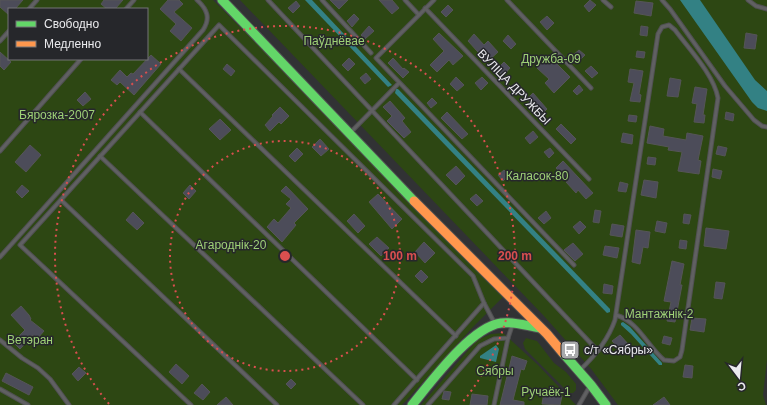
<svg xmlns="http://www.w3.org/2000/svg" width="767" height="405" font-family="Arial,sans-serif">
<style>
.green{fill:#2d4713;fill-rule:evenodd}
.water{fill:#338184}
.building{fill:#4c4c59;stroke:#555557}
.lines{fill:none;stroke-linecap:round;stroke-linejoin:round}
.lane-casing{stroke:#505052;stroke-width:5}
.fast-casing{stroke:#505052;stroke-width:11}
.slow-casing{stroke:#505052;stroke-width:11}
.lane{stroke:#606062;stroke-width:3}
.fast{stroke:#63d668;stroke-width:9}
.slow{stroke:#ff974d;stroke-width:9}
.ring{fill:none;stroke:#da4f4f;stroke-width:2;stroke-dasharray:2 4}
.labels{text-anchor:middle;stroke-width:3;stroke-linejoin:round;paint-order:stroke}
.park-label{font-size:12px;fill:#9ed176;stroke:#26272b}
.street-label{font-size:12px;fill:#eaeaed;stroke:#26272b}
.poi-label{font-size:12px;fill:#eaeaed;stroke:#26272b;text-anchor:start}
.centre{fill:#da4f4f;stroke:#26272b;stroke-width:2}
.ring-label{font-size:12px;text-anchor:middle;font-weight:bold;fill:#da4f4f;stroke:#26272b;stroke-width:3;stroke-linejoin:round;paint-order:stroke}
</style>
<rect width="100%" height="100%" fill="#313234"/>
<g class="green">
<path d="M0,0H213L275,62L503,297L473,327L402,405H0ZM9,9H147V59H9Z"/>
<path d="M240,0H767V360L763,395L766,405H618L592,370L544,316Z"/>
<path d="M503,333L538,365L576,405H421L477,340L491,334Z"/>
<path d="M526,338L537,341L554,363L566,372L576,384V390L573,393H569L525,349L523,343Z"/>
</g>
<g class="water">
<path d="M305,0H312L392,85L388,87Z"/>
<path d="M680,0H700L755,80L767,91V111L758,108L752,102Z"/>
<path d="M396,89H398L610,309V312L607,313L395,93Z"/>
<path d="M623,322L630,327L662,363V365H659L631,334L621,325V323Z"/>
<path d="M496,345L499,349L496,362L480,358V356Z"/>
</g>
<g class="building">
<path d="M0,0H23L15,9H9V15L0,7Z"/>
<path d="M104,0H123L115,9H107L101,4Z"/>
<path d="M168,0H179L183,4L174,12L192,28L181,41L170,31L176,24L160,9Z"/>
<path d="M330,0H348L339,9Z"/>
<path d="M379,0H392L399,8L392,14Z"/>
<path d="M590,0L596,5L589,12L584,6Z"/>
<path d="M296,1L300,6L293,13L288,8Z"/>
<path d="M636,1L653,3L651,16L634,13Z"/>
<path d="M448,5L453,10L446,17L441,12Z"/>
<path d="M354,14L359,19L352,27L347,21Z"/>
<path d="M547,16L554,23L547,30L540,22Z"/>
<path d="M369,26L374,31L365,39L361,35Z"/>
<path d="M641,26L648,27L647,36L640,35Z"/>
<path d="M439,33L463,56L453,65L449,60L437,72L430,65L444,51L433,39Z"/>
<path d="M746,33L757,35L755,49L744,48Z"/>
<path d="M474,34L484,45L488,41L498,52L487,62L468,41Z"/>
<path d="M508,35L516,44L511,49L503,41Z"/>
<path d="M323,36L329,42L323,47L318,41Z"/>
<path d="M579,50L585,55L579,61L573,55Z"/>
<path d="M637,51L645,52L644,58L636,57Z"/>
<path d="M0,52L11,62L4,70L0,66Z"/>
<path d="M151,55L161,64L134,95L120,82L117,85L111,80L120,70L127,77L131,73L133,74Z"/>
<path d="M549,56L570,77L554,93L545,83L549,79L537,68Z"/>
<path d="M349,58L355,64L348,71L342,65Z"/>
<path d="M393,58L403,69L404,68L409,72L403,78L388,63Z"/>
<path d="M504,62L510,68L503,76L496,70Z"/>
<path d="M227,64L235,71L231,76L223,69Z"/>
<path d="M591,66L598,73L592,78L585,71Z"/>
<path d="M630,69L643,71L639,94L641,95L640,102L630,101L634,83L628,82Z"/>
<path d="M366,73L371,79L365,84L360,78Z"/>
<path d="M456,77L464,85L457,91L450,84Z"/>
<path d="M482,77L488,83L481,90L475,83Z"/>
<path d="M670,78L681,80L678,97L667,96Z"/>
<path d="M579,85L583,90L577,95L573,91Z"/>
<path d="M695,87L707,89L703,115H705L704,123L694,122L697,104L692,103Z"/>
<path d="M85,92L91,99L83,106L77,100Z"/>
<path d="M533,93L547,109L541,115L527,99Z"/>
<path d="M432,98L437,103L431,108L427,103Z"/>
<path d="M390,101L405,118L402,121L411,132L404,138L387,121L392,116L383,107Z"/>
<path d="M280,107L289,116L281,124L279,122L270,131L265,125L273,116L272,115Z"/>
<path d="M447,112L468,134L462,139L441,118Z"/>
<path d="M726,112L734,114L733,121L725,119Z"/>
<path d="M629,115L637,116L636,122L628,121Z"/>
<path d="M220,119L231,130L220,140L209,129Z"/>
<path d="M561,124L576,139L571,144L556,129Z"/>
<path d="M650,126L664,129L663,136L686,140L687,133L703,136L698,160L701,161L699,174L678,171L682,152L668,150L669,147L647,143Z"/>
<path d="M533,131L538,137L530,144L525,138Z"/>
<path d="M623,133L633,135L632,144L621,142Z"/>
<path d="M320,139L329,149L321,156L312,147Z"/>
<path d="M30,145L41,155L26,172L15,162Z"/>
<path d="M718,146L727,148L725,156L716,154Z"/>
<path d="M297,148L303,154L295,162L289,156Z"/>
<path d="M550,148L554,153L549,158L544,152Z"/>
<path d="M648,157L656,158L655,165L647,164Z"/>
<path d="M563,161L593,193L586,199L578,190L576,193L566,182L568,181L556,168Z"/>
<path d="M456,166L465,176L456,185L446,175Z"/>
<path d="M713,169L722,171L720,179L712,177Z"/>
<path d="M504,170L509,175L503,181L498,175Z"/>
<path d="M644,180L658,182L656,198L641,195Z"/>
<path d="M620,182L628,184L626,192L618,191Z"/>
<path d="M22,185L29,191L22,198L16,192Z"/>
<path d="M190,185L196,191L189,199L183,193Z"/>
<path d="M286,186L308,209L294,223L296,225L282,242L267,227L274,219L278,223L291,208L286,204L291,199L281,191Z"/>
<path d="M378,194L402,219L392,229L369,202Z"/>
<path d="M476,194L483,201L477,206L470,199Z"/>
<path d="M595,210L601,211L599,223L593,222Z"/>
<path d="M546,211L551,218L544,224L538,218Z"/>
<path d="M133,212L144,223L137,230L126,220Z"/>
<path d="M354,214L365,226L358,233L347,221Z"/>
<path d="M684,214L691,215L689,224L683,223Z"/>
<path d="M580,221L586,227L579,234L573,227Z"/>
<path d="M657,221L667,223L665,233L655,231Z"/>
<path d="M612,224L624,226L622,237L610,235Z"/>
<path d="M706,228L729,231L726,249L704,246Z"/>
<path d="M636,230L650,232L648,248L643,247L640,264L632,262Z"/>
<path d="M377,237L389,248L381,256L369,244Z"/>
<path d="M680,240L687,241L686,249L679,248Z"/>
<path d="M424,242L435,253L425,263L415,252Z"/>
<path d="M573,243L583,254L575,261L564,250Z"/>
<path d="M605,246L619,248L617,258L603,255Z"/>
<path d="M672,261L684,264L680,285H682L675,322L667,321L671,302L664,301Z"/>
<path d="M421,270L428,277L422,283L415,276Z"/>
<path d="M716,282L725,283L722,299L714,298Z"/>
<path d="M604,284L613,286L612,294L603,293Z"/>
<path d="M21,306L29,315L31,319L30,320L44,331L37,339L33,335L20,349L13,342L25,330L11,315Z"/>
<path d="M692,318L706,319L704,332L690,330Z"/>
<path d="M620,335L629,345L622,352L612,341Z"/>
<path d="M664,336L672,338L670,345L662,343Z"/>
<path d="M512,356L527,361L524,370L521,369L513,400L524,402V405H500Z"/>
<path d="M176,364L189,376L182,384L169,372Z"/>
<path d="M685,365L693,366L692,378L683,377Z"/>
<path d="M79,367L86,373L78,381L72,374Z"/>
<path d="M6,373L33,387L29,395L2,381Z"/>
<path d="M291,379L296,384L291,389L286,384Z"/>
<path d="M202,384L210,392L203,400L194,393Z"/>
<path d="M444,391L451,392L449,400L442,399Z"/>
<path d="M544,392L562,396L560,405L542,404Z"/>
<path d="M472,394L488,396L487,405H470Z"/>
<path d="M226,397L233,405H217Z"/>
<path d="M664,397L670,405H653Z"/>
</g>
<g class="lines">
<g class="lane-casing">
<g id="lane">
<path d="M268,0L598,351"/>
<path d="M322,0L371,53"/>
<path d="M405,0L419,15"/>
<path d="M434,0L376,58L574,265"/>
<path d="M507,0L591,88"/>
<path d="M603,0L611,7"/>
<path d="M662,0L670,9L725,86L754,120L762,126L767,127"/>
<path d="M748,0L756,6L767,9"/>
<path d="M425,8L589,179"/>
<path d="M29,9L37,0"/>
<path d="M126,9L134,0"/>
<path d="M0,41L9,31"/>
<path d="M179,69L456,336"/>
<path d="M140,112L417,380"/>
<path d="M350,133L399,83"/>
<path d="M0,151L81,59"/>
<path d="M100,156L363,405"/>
<path d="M61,200L277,405"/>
<path d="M0,257L203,30C211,18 207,9 197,0"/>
<path d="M0,340L22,358L38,368L50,379L69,405"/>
<path d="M580,370C595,356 608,340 615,320L658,34L662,27L669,25L675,30C689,49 714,75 718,98L682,350L680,357L674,361L664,360C647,346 639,322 616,315"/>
<path d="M0,389L28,405"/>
<path d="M191,405L20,245L219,25L473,276L484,303L494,322"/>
<path d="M394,405L484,303"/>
<path d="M428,405L480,346L494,339L508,338L513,323"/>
<path d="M494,405L508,338"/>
<path d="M579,405L590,386"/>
</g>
</g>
<g class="fast-casing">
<g id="fast">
<path d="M222,0L414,201"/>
<path d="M563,353L591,385L606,405"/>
<path d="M412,405C431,382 471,327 501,323C514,321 527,326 540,328"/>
</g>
</g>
<g class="slow-casing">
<path id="slow" d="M414,201L547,334L563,353"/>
</g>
<use href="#lane" class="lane"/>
<use href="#fast" class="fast"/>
<use href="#slow" class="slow"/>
</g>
<g class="ring">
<circle cx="285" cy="256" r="115"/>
<path d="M109 404A230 230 0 1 1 461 404"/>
</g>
<defs>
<g id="bus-square" transform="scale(1)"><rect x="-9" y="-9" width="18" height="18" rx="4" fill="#a9aaac" stroke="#26272b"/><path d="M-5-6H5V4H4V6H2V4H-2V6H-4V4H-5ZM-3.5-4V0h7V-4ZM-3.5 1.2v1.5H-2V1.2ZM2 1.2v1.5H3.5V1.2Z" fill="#fff"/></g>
</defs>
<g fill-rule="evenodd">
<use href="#bus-square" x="570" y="350"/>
</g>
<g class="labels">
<g class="park-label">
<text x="334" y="45">Паўднёвае</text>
<text x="551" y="63">Дружба-09</text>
<text x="57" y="119">Бярозка-2007</text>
<text x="537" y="180">Каласок-80</text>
<text x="231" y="249">Агароднік-20</text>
<text x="659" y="318">Мантажнік-2</text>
<text x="30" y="344">Ветэран</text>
<text x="495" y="375">Сябры</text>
<text x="546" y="396">Ручаёк-1</text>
</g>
<g class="street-label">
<text transform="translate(514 87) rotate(46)" y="4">ВУЛІЦА ДРУЖБЫ</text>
</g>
<g class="poi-label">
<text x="584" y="354">с/т «Сябры»</text>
</g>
</g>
<circle cx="285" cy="256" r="6" class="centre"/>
<g class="ring-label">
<text x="400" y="260">100 m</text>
<text x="515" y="260">200 m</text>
</g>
<rect x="8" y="8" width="140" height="52" fill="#26272b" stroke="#747579"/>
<rect x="16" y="21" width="20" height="6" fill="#63d668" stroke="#747579"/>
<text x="44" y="28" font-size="12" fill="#eaeaed">Свободно</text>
<rect x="16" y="41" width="20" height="6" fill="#ff974d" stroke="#747579"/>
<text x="44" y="48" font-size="12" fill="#eaeaed">Медленно</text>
<g transform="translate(739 377) rotate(164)" stroke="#26272b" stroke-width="3" paint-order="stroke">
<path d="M0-3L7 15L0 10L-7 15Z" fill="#eaeaed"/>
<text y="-6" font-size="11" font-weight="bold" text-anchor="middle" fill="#eaeaed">С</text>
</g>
</svg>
